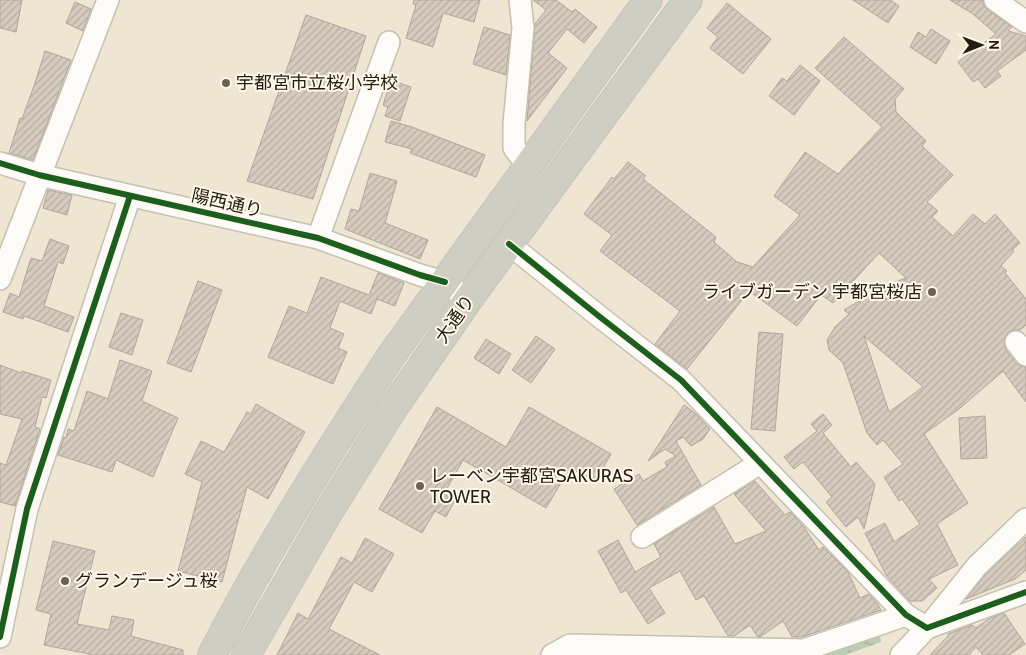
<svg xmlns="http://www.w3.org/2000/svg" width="1026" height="655" font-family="Cabin,'Noto Sans JP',sans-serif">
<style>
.water{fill:url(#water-ripples)}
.building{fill:url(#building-hatch);stroke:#b0a699;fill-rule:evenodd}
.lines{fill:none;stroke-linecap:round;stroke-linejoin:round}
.minor-casing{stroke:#c6c0b0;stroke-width:24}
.highway-casing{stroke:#c8c4bb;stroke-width:30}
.minor{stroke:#fcfbf8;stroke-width:21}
.highway{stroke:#cecec2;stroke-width:28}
.cycleway-casing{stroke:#fff8ea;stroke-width:9}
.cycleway{stroke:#1b5e20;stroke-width:6}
.poi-dot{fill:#6a6354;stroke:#fff8ea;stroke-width:2}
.labels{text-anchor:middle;stroke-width:4;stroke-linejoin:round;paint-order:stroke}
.poi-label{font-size:18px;fill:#231d10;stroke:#fff8ea;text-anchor:start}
.street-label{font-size:18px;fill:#231d10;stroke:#fff8ea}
</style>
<defs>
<pattern id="water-ripples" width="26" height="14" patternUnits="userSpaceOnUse" patternTransform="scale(1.25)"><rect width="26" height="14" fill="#bcccb5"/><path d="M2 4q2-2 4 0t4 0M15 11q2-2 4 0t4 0" fill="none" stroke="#a1af9b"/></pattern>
<pattern id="building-hatch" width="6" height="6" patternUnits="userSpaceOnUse" patternTransform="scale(1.25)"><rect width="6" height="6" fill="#d5cbbe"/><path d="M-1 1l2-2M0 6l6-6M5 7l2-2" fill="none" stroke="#b7aea2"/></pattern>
</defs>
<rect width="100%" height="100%" fill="#eee5d2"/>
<path class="water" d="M880,636L881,642L845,655H826Z"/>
<g class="building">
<path d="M0,0H22L16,32L0,28Z"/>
<path d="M414,0H480L474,22L443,13L433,47L406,38L416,5L413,4Z"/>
<path d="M533,0H556L572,12L575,9L597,27L584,43L567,29L548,53L567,68L527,121L535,24L546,10Z"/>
<path d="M853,0H890L899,6L888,23Z"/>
<path d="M950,0H983L984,6L988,10L1012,27L1008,31L1026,36V50L997,71L1001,76L985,88L978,79L973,82L958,62L996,34L973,14Z"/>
<path d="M75,2L91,9L83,31L66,23Z"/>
<path d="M727,3L771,39L743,74L710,48L718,37L707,28Z"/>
<path d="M306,15L366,36L313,199L247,181Z"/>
<path d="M484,27L510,35L506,75L473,64Z"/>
<path d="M931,29L950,41L936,64L910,47L918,32L926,37Z"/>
<path d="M844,37L904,89L895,99L896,112L926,141L922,146L953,175L927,202L938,211L932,217L953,236L973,214L985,224L995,214L1020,243L1012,250L1014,251L1001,266L1007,271L1005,273L1026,299V325L1020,330H1014L1008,332L1005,337L1004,343L1006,350L1016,363L1021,366L1026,367V402L1003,371L959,409L924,434L968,503L937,524L958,565L929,579L937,588L922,601H910L886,575L865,533L885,523L894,542L920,524L902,499L899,501L884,477L903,464L883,440L877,445L867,433L843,363L829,350L827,340L835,327L849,314L844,310L885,286L906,278L879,253L833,303L821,295L797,326L749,291L687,369L655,344L680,311L600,251L612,235L584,214L612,177L614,179L628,162L646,176L643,179L716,237L714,242L737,262L753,267L800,215L774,196L805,152L838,174L882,127L815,68ZM864,336L923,387L889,412Z"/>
<path d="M45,51L71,60L33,160L9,153L20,118L22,119L35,83Z"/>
<path d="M800,65L820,81L794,115L769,96L782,78L787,81Z"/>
<path d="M391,80L411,87L400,121L385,116L388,107L383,105Z"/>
<path d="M391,121L412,127L485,155L476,177L410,153L412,149L385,142Z"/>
<path d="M370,173L397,181L385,223L428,240L420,259L345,229L351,209L359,211Z"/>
<path d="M48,190L72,195L67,215L43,208Z"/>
<path d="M50,239L69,246L63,264L58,262L44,306L74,317L68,332L24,316L23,319L3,312L10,293L19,297L31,258L42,261Z"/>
<path d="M378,273L404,283L395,306L377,299L371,314L340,301L330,328L344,334L338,348L347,352L333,384L268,357L289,306L307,313L321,277L369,295Z"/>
<path d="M198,281L222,290L191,372L167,363Z"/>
<path d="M121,313L143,320L132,355L109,347Z"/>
<path d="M759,332L783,334L775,431L751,429Z"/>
<path d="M536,336L555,349L531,383L512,370Z"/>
<path d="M486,339L511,354L499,374L474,358Z"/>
<path d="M120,360L152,371L142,401L178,418L153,477L116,460L112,472L58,455L64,437L66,438L68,429L74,431L87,391L108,399Z"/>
<path d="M0,365L21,373L22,371L51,380L46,398L42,397L35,427L40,429L15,506L0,502V463L6,465L22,419L0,414Z"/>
<path d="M256,404L305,432L268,499L247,487L222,582L178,571L202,482L185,474L201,441L224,452L247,412L251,414Z"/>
<path d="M684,405L695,413L710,429L703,439L691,446L683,437L676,441L701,485L637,525L614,489L639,474L643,481L667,467L665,462L676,456L665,449L648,461Z"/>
<path d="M437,407L506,447L529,407L611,454L595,482L570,468L546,508L463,460L444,494L455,500L446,517L435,511L422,533L379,509Z"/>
<path d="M823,414L832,425L823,433L851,467L856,462L875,484L864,529L858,517L846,527L826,502L832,497L803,462L794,469L784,457L817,431L811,424Z"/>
<path d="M985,416L987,458L961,459L959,418Z"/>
<path d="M755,481L785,515L790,512L804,527L819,550L823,547L848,572L860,598L869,594L877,603L881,610L802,637H792L783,621L760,637L757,636L750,625L734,636H728L704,596L696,600L680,571L649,588L665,613L648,624L626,590L621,593L598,551L618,540L635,572L661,557L654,544L714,507L735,544L766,531L734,494Z"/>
<path d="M1026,537V570L1015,579L966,599L986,574Z"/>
<path d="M365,538L394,554L372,592L354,582L329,629L380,655H277L298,613L308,619L341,557L352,563Z"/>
<path d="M53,541L95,551L77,624L109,630L112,616L134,620L131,636L183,650V655H94L44,645L51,614L36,610Z"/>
<path d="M1004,613L1025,644L1009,655H983L976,647L969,655H930L948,636V634L972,625L976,628L990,618Z"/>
</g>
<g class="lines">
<g class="minor-casing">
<g id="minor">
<path d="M520,0L523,28L514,124V148L527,165"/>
<path d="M995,0L1026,22"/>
<path d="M0,163L39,175L318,238L420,275L445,282L468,300"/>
<path d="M318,238L389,42"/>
<path d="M509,244L600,317L681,380L906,615L927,628L1026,592"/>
<path d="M0,279L108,0"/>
<path d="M1016,342L1026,355"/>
<path d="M642,537L760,463"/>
<path d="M0,637L27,509L130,196"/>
<path d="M552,655L570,645L804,650L906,615"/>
<path d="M901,655L927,628L977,566L1026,519"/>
</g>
</g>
<g class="highway-casing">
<g id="highway">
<path d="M212,655C265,552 329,450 393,353L648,0"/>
<path d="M246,655L326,516L392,410L468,300L688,0"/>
</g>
</g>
<use href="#minor" class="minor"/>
<use href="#highway" class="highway"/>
<g class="cycleway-casing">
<g id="cycleway">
<path d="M0,163L39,175L318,238L420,275L445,282"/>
<path d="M509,244L600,317L681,380L906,615L927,628L1026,592"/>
<path d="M0,637L27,509L130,196"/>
</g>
</g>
<use href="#cycleway" class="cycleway"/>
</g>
<g class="poi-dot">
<circle cx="226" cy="83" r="5"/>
<circle cx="932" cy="292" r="5"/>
<circle cx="420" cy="486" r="5"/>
<circle cx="65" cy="581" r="5"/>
</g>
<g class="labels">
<g class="poi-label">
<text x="236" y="89">宇都宮市立桜小学校</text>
<text x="922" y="298" text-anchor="end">ライブガーデン 宇都宮桜店</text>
<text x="430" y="482">レーベン宇都宮SAKURAS<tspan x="430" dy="21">TOWER</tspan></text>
<text x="75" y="587">グランデージュ桜</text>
</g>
<g class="street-label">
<text transform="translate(227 203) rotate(13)" y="6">陽西通り</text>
<text transform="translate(455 319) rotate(-55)" y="6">大通り</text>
</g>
</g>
<g transform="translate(981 45) rotate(89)" stroke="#fff8ea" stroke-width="4" paint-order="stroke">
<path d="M0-4L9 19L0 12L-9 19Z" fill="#231d10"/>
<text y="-8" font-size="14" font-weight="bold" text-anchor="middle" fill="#231d10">N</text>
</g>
</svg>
